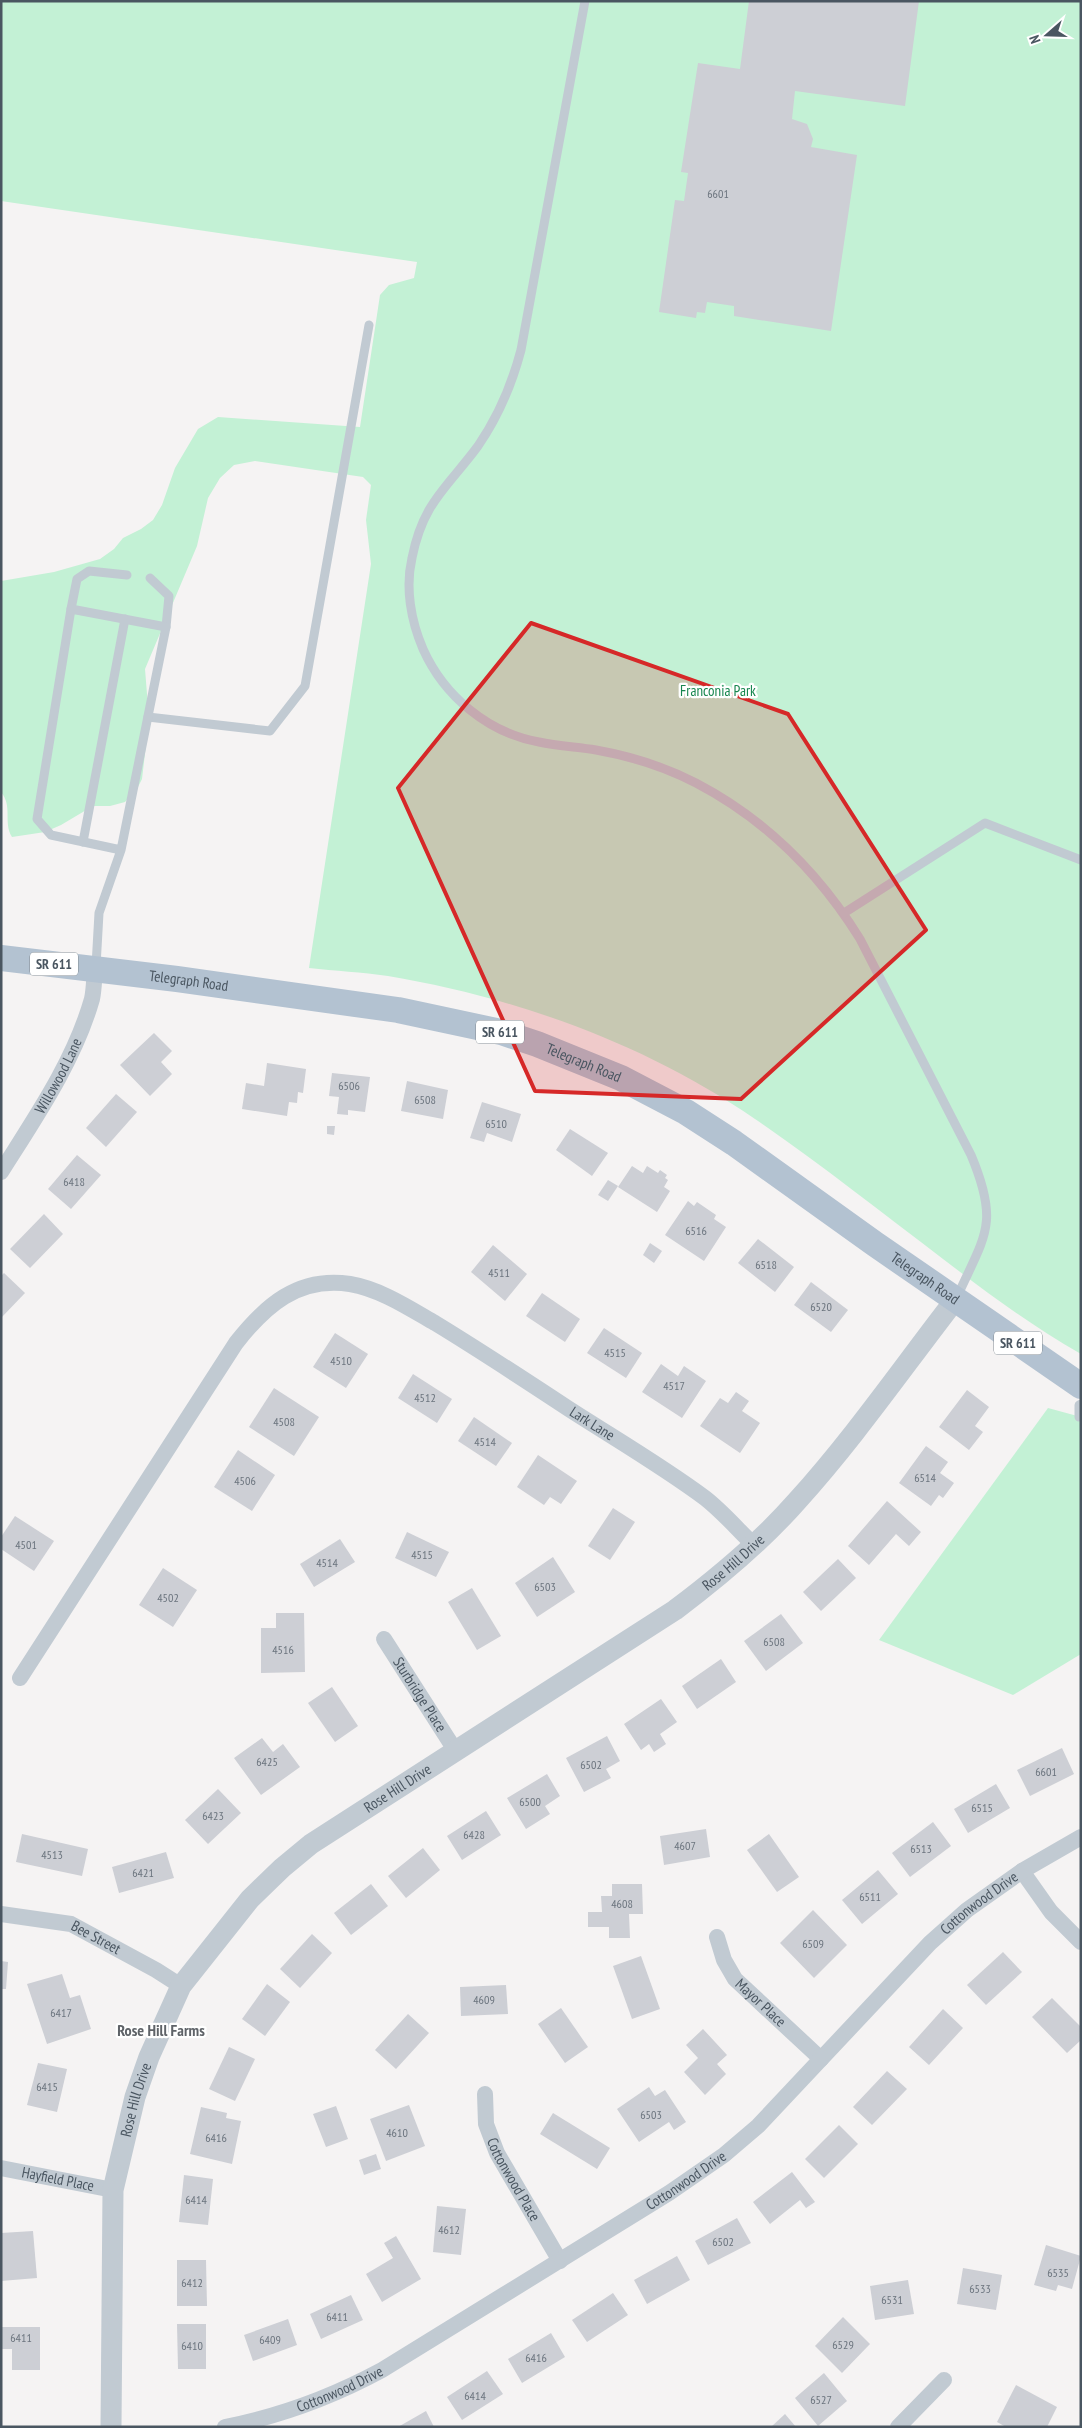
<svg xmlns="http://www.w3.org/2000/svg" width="1082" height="2428" font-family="'PT Sans Narrow',sans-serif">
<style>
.green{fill:#c3f1d5}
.building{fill:#cdcfd5}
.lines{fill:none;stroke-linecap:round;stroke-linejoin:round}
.service{stroke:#c1cad2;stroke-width:9}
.minor{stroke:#c1cad2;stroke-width:16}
.tertiary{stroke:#c1cad2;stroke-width:21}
.primary{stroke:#b3c2d1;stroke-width:26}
.marked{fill:#d62828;fill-opacity:0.2;stroke:#d62828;stroke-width:4;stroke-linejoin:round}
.labels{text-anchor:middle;stroke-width:4.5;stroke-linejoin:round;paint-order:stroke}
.number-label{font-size:12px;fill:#6b747e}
.shield{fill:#fff;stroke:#808990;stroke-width:1}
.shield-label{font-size:14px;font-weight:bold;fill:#4a5661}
.park-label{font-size:15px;fill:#17864f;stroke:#fff}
.street-label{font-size:15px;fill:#4a5661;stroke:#fff}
.neighbourhood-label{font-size:16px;font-weight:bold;fill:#5f6368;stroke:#fff}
</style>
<rect width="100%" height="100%" fill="#f5f3f3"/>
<g class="green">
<path d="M1,1H1081V1354C1030,1325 989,1294 943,1259C881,1212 819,1163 755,1119C646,1044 518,998 388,976C362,972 335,971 309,968L371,564L366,520L371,485L363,477L255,461L234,465L220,478L208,498L197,546L145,669L149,719L142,779L138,787L125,802L110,806H93L61,825L45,832L12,837C3,823 13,806 1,792V581L54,572L100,559L114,549L123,538L141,529L153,520L162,505L175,468L198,429L218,417L360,427L380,295L389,285L414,278L417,262L1,201Z"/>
<path d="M1048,1408L1081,1417V1654L1013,1695L879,1640Z"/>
</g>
<g class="building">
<path d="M749,1H919L905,106L795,91L792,119L807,124L813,139L811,147L857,155L831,331L734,316V306L707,302L705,313L697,312L696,318L659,312L675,200L684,201L688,173L681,172L698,63L740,69Z"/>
<path d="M154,1033L172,1051L161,1062L172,1074L150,1096L120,1065Z"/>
<path d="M267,1063L306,1069L303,1093L298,1092L297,1103L289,1102L287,1116L242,1109L246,1083L264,1086Z"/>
<path d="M332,1073L370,1077L365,1112L348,1110V1115L337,1114L339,1097L329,1096Z"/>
<path d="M407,1081L448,1090L443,1119L401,1111Z"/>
<path d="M116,1094L137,1112L106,1147L86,1128Z"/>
<path d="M482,1102L521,1114L512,1142L487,1133L484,1142L470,1138Z"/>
<path d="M327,1126H335L334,1135L327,1134Z"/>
<path d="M570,1129L608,1153L592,1176L556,1150Z"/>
<path d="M77,1155L101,1175L71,1209L48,1189Z"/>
<path d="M632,1166L643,1173L647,1166L658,1173L660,1170L667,1175L665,1178L668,1180L664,1187L670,1191L657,1212L618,1187Z"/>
<path d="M608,1180L618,1186L608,1201L598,1195Z"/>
<path d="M688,1201L694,1206L697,1202L716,1215L714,1219L726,1227L704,1261L665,1235Z"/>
<path d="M44,1214L63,1234L30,1268L10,1249Z"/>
<path d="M758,1239L794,1267L775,1292L738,1263Z"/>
<path d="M650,1243L662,1251L654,1263L643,1255Z"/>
<path d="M493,1245L527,1274L505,1301L471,1272Z"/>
<path d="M4,1273L25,1293L1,1318V1276Z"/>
<path d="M811,1282L848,1310L831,1332L794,1305Z"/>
<path d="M542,1293L580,1319L565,1342L526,1316Z"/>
<path d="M604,1328L642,1353L626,1378L587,1353Z"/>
<path d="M335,1333L368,1354L346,1388L313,1367Z"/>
<path d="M661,1364L678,1376L684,1366L706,1381L682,1418L642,1392Z"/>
<path d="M413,1374L452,1399L437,1423L398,1398Z"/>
<path d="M274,1388L319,1417L294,1456L249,1427Z"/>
<path d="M967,1390L989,1407L975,1426L983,1432L969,1450L939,1427Z"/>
<path d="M736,1392L749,1401L742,1411L760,1423L740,1453L700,1426L720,1398L728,1403Z"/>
<path d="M474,1417L512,1443L496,1466L458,1441Z"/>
<path d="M926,1446L948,1462L940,1473L954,1483L943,1498L939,1495L931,1506L899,1483Z"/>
<path d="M238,1450L275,1475L252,1511L214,1487Z"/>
<path d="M538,1455L577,1481L561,1504L550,1497L544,1505L517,1487Z"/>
<path d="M887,1501L921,1532L909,1546L896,1534L869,1565L848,1546Z"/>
<path d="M613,1508L635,1522L610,1560L588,1546Z"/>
<path d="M15,1516L54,1541L34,1571L1,1549V1537Z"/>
<path d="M407,1532L449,1552L436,1577L395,1558Z"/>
<path d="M340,1539L355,1562L314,1587L300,1564Z"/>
<path d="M553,1557L575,1592L537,1617L515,1583Z"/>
<path d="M838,1559L856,1578L821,1611L803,1592Z"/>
<path d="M163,1568L197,1590L173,1627L139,1605Z"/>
<path d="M472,1588L501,1636L477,1650L448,1602Z"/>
<path d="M276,1613H304L305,1672L261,1673V1628H276Z"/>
<path d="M781,1614L803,1643L766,1671L744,1641Z"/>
<path d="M721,1659L736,1682L697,1709L682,1686Z"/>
<path d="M332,1687L358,1726L335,1742L308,1703Z"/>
<path d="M661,1699L677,1722L660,1734L666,1744L654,1752L649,1744L641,1750L624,1724Z"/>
<path d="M607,1736L620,1761L606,1769L611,1778L584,1792L566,1758Z"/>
<path d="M262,1738L273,1752L283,1744L300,1767L261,1795L234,1758Z"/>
<path d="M1062,1748L1074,1774L1030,1796L1017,1770Z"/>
<path d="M547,1774L560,1796L545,1806L550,1814L526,1829L507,1798Z"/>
<path d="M996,1784L1010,1808L968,1833L954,1809Z"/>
<path d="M218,1789L241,1813L208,1844L185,1820Z"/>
<path d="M486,1811L501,1835L462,1860L447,1836Z"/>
<path d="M933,1822L951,1846L910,1877L892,1853Z"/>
<path d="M706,1829L710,1857L664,1865L660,1836Z"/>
<path d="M22,1834L88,1849L82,1876L16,1862Z"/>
<path d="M769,1834L799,1877L777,1892L747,1850Z"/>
<path d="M423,1848L440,1870L406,1898L388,1876Z"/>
<path d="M166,1852L174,1878L119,1893L112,1867Z"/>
<path d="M878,1870L898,1894L862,1924L842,1900Z"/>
<path d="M371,1884L388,1906L351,1935L334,1913Z"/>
<path d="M612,1884H642L643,1914H629L630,1938H609V1927H588V1912H602L601,1896H612Z"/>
<path d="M813,1910L847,1945L814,1978L780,1943Z"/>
<path d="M312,1934L332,1953L300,1988L280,1969Z"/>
<path d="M1003,1952L1022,1972L986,2005L967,1985Z"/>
<path d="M641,1956L660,2009L632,2019L613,1966Z"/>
<path d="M1,1961L8,1962L6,1989H1Z"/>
<path d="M62,1974L70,1998L80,1995L91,2029L47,2044L27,1984Z"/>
<path d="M267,1984L290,2002L265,2036L242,2019Z"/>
<path d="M506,1985L508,2014L461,2016L460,1987Z"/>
<path d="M1052,1998L1081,2027V2040L1067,2053L1032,2017Z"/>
<path d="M561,2008L588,2047L565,2063L538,2024Z"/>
<path d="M943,2009L963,2028L929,2065L909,2047Z"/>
<path d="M408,2014L429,2033L396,2069L375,2050Z"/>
<path d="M703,2029L727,2055L717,2064L726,2074L705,2095L684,2072L698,2058L686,2045Z"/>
<path d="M229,2047L255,2059L235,2101L209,2089Z"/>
<path d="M38,2063L67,2069L57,2112L27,2105Z"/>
<path d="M887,2071L907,2089L872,2125L853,2107Z"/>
<path d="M649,2087L655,2096L665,2090L686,2122L674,2130L669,2122L639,2142L617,2109Z"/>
<path d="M409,2105L425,2146L386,2161L370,2119Z"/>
<path d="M336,2106L348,2139L326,2147L313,2114Z"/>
<path d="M201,2107L227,2113L226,2118L241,2121L232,2164L190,2154Z"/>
<path d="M553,2113L610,2148L597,2169L540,2134Z"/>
<path d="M839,2125L858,2144L824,2178L805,2159Z"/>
<path d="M376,2154L381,2169L364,2175L359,2160Z"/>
<path d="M792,2172L815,2202L806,2208L800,2200L770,2224L753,2202Z"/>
<path d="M184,2175L213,2179L208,2225L179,2222Z"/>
<path d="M437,2206L466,2209L461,2255L433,2252Z"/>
<path d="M737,2218L751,2243L708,2265L695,2241Z"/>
<path d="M33,2231L37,2278L1,2281V2233Z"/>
<path d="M396,2236L421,2279L382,2302L366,2274L393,2258L384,2243Z"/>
<path d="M1046,2245L1081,2256L1072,2289L1058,2285L1056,2291L1034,2285Z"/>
<path d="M677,2256L690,2280L647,2304L634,2280Z"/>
<path d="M177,2260H206L207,2306H177Z"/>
<path d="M963,2268L1002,2275L996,2310L957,2304Z"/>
<path d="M908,2280L914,2314L875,2320L870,2286Z"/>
<path d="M613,2293L628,2315L587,2342L572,2320Z"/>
<path d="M351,2295L363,2320L321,2339L310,2314Z"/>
<path d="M843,2317L870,2344L842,2373L815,2346Z"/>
<path d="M288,2319L297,2345L253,2361L244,2335Z"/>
<path d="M177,2324H206V2369H178Z"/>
<path d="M2,2327H40V2370H12V2349H2Z"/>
<path d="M551,2333L565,2357L522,2383L508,2359Z"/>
<path d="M487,2371L503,2394L462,2420L447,2397Z"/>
<path d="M824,2373L847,2401L818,2426L795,2398Z"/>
<path d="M1016,2385L1057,2407L1047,2427H1006L997,2422Z"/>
<path d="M426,2411L434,2427H398Z"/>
<path d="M785,2414L796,2427H771Z"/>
</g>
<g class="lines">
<g class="service">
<path d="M585,1L521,350C512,384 498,417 478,446C447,488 423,502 412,558C405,588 411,621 423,649C444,696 488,733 539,742C558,746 577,747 596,750C630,756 665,767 696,783C765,819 819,873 860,939L971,1155C1000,1224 985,1235 957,1297"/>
<path d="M150,578L169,596L166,627"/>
<path d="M71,609L77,579L89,571L127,575"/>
<path d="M148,717L270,731L305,686L369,325"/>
<path d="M83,842L125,619"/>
<path d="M844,913L985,823L1081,860"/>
<path d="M96,966L99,913L121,850L51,835L37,819L71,609L166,627L121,850"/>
<path d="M1079,1417V1405L1081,1404"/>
</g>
<g class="minor">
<path id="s1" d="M1,1172C35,1118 74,1062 92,999C94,990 94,979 95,969"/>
<path id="s2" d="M384,1639L455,1750"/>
<path id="s3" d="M20,1678L236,1343C265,1306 298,1276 350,1284C380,1289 409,1308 435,1323C481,1351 525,1380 569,1409C614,1438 662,1466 705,1498C723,1512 738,1530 754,1545"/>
<path d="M1022,1871L1051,1912L1081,1942"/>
<path id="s4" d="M1,1914L71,1924L156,1970L181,1986"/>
<path id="s5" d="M717,1937L724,1960L735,1979L821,2059"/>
<path id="s6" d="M485,2094L486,2124L497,2153L560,2261"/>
<path id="s7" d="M1,2168L113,2190"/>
<path id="s8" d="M225,2427C281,2416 332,2397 382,2370L669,2193L724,2155L758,2126L930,1943L967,1910L1022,1871L1081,1837"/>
<path d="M898,2427L944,2380"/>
</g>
<path class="tertiary" id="s9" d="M111,2427L113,2190L135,2097L149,2057L181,1986L250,1899L282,1868L311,1844L675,1610C719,1577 761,1542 797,1501C854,1438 903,1367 955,1300"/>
<path class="primary" id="s10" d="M1,958L177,979L398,1010L501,1032L537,1044L621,1078L686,1112L734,1143L875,1244L1081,1386"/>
</g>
<path class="marked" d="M531,623L788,714L926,930L741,1099L535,1091L398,788Z"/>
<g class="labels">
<g class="number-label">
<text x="718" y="198">6601</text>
<text x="349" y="1090">6506</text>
<text x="425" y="1104">6508</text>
<text x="496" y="1128">6510</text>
<text x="74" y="1186">6418</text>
<text x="696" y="1235">6516</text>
<text x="766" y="1269">6518</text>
<text x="499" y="1277">4511</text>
<text x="821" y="1311">6520</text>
<text x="615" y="1357">4515</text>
<text x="341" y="1365">4510</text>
<text x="674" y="1390">4517</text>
<text x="425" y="1402">4512</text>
<text x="284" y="1426">4508</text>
<text x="485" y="1446">4514</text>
<text x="925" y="1482">6514</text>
<text x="245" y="1485">4506</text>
<text x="26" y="1549">4501</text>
<text x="422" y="1559">4515</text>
<text x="327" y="1567">4514</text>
<text x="545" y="1591">6503</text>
<text x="168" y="1602">4502</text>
<text x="774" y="1646">6508</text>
<text x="283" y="1654">4516</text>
<text x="267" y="1766">6425</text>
<text x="591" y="1769">6502</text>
<text x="1046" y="1776">6601</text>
<text x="530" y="1806">6500</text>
<text x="982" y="1812">6515</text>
<text x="213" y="1820">6423</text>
<text x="474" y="1839">6428</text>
<text x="685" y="1850">4607</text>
<text x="921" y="1853">6513</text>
<text x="52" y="1859">4513</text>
<text x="143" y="1877">6421</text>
<text x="870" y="1901">6511</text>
<text x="622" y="1908">4608</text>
<text x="813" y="1948">6509</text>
<text x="484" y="2004">4609</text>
<text x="61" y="2017">6417</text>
<text x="47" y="2091">6415</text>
<text x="651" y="2119">6503</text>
<text x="397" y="2137">4610</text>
<text x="216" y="2142">6416</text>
<text x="196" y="2204">6414</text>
<text x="449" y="2234">4612</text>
<text x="723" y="2246">6502</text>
<text x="1058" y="2277">6535</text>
<text x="192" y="2287">6412</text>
<text x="980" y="2293">6533</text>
<text x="892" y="2304">6531</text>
<text x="337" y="2321">6411</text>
<text x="21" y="2342">6411</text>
<text x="270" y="2344">6409</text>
<text x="843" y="2349">6529</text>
<text x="192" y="2350">6410</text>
<text x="536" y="2362">6416</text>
<text x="475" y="2400">6414</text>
<text x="821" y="2404">6527</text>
</g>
<g class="shield">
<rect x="30" y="952.5" width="48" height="23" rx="4"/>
<rect x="476" y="1020.5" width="48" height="23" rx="4"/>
<rect x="994" y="1331.5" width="48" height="23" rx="4"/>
</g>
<g class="shield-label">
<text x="54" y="969">SR 611</text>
<text x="500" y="1037">SR 611</text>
<text x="1018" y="1348">SR 611</text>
</g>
<g class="park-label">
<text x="718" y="696">Franconia Park</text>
</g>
<g class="street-label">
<text dy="5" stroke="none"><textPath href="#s10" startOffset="189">Telegraph Road</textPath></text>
<text dy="5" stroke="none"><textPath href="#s10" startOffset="594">Telegraph Road</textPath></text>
<text dy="5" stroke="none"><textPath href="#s1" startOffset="112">Willowood Lane</textPath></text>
<text dy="5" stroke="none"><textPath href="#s10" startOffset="999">Telegraph Road</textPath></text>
<text dy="5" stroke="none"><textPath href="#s3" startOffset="815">Lark Lane</textPath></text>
<text dy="5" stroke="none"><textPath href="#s9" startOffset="1154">Rose Hill Drive</textPath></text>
<text dy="5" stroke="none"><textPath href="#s2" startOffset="66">Sturbridge Place</textPath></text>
<text dy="5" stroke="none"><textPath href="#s9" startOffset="749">Rose Hill Drive</textPath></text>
<text dy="5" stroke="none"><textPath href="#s8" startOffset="931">Cottonwood Drive</textPath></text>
<text dy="5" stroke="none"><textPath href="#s4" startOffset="99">Bee Street</textPath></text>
<text dy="5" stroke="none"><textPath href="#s5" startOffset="81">Mayor Place</textPath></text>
<text dy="5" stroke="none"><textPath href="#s9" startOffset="330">Rose Hill Drive</textPath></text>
<text dy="5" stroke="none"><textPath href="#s7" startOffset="58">Hayfield Place</textPath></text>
<text dy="5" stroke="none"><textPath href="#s6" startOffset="92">Cottonwood Place</textPath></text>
<text dy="5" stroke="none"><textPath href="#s8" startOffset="526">Cottonwood Drive</textPath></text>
<text dy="5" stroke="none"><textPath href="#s8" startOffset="121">Cottonwood Drive</textPath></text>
</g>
<g class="neighbourhood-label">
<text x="161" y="2036">Rose Hill Farms</text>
</g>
</g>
<rect width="1082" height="2428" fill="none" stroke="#4a5661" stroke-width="5"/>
<g transform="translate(1047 35) rotate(250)" stroke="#ffffff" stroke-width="4" paint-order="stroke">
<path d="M0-4L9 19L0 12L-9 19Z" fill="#4a5661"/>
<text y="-8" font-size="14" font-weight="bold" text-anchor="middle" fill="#4a5661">N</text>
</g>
</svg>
